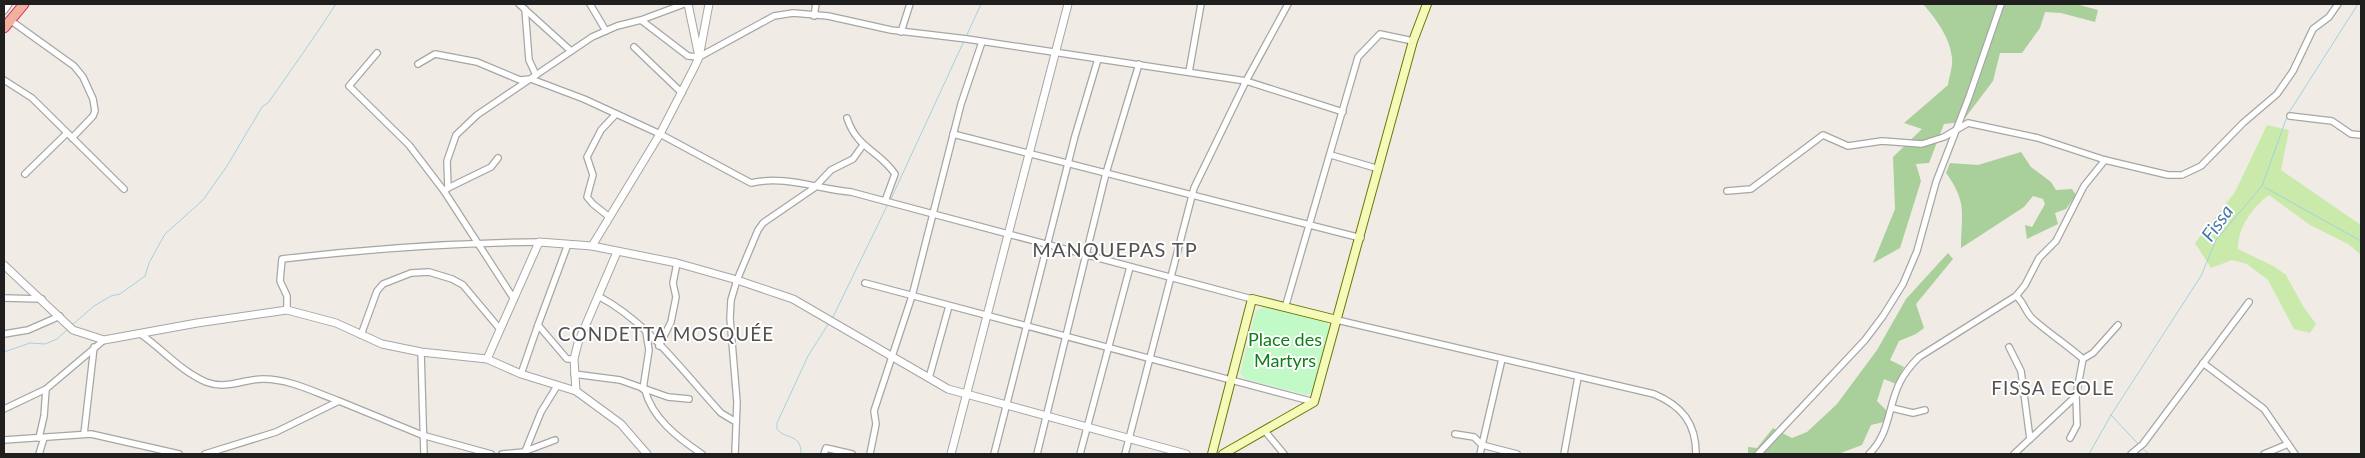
<svg xmlns="http://www.w3.org/2000/svg" width="2365" height="458" font-family="Lato,sans-serif">
<style>
.grass{fill:#c9eaab}
.forest{fill:#a9cf9a}
.park{fill:#c2fac7}
.lines{fill:none;stroke-linecap:round;stroke-linejoin:round}
.stream{stroke:#a5d1de;stroke-width:1}
.minor-casing{stroke:#a6a6a6;stroke-width:8}
.tertiary-casing{stroke:#a6a6a6;stroke-width:9}
.secondary-casing{stroke:#6b7804;stroke-width:10}
.trunk-casing{stroke:#dc2461;stroke-width:11}
.minor{stroke:#fff;stroke-width:5.5}
.tertiary{stroke:#fff;stroke-width:7}
.secondary{stroke:#f6fab9;stroke-width:8}
.trunk{stroke:#f2b09e;stroke-width:9}
.labels{text-anchor:middle;stroke-width:4;stroke-linejoin:round;paint-order:stroke}
.park-label{font-size:18px;fill:#0b7f15;stroke:#fff}
.water-label{font-size:19px;font-style:italic;fill:#4777a8;stroke:#fff}
.neighbourhood-label{font-size:19px;letter-spacing:1px;fill:#525252;stroke:#fff}
.quarter-label{font-size:20px;letter-spacing:1px;fill:#525252;stroke:#fff}
</style>
<rect width="100%" height="100%" fill="#f0ece5"/>
<path class="grass" d="M2267,125L2289,130L2281,170L2361,225V255L2348,244L2310,225L2269,195C2252,208 2238,227 2238,249L2275,267L2286,275L2303,306L2316,324L2310,333L2294,329L2268,280L2247,264L2232,260L2211,268L2195,243L2235,192Z"/>
<g class="forest">
<path d="M1923,4H2076L2098,10L2095,22L2061,13L2045,12L2040,28L2022,53H2000L1993,81L1962,122L1944,124L1929,163L1916,164L1921,181L1900,248L1873,263L1895,209L1893,157L1922,129L1904,123L1948,85C1949,77 1953,67 1952,58C1950,37 1936,19 1923,4Z"/>
<path d="M2021,152L2031,167L2051,182L2056,190L2072,189L2076,195L2066,209L2055,213L2058,224L2027,239L2025,225L2032,227L2045,204L2043,199L2033,196L2024,207L1961,248C1961,214 1968,203 1946,173L1950,163L1978,165Z"/>
<path d="M1948,253L1953,259L1916,304L1924,328L1916,334L1899,341L1890,360L1904,367L1896,384L1884,379L1877,401L1887,411L1884,422L1871,425L1862,445L1838,454H1748V447L1757,448L1773,428L1792,438L1807,432L1837,404L1877,350L1906,299Z"/>
</g>
<path class="park" d="M1264,307L1326,322L1331,328L1313,392L1307,395L1245,379L1240,373L1256,311Z"/>
<g class="lines">
<g class="stream">
<path d="M966,37L981,4"/>
<path d="M2264,187L2361,241"/>
<path d="M890,201L964,41"/>
<path d="M833,317L888,204"/>
<path d="M72,325L94,306L111,296L120,294L145,276L149,263L165,234L203,200L227,166L262,107L268,103C291,70 314,38 336,4"/>
<path d="M4,352L30,343L45,344L57,339L68,329"/>
<path d="M2111,415L2139,445"/>
<path d="M2142,448L2149,454"/>
<path d="M801,454C802,433 785,440 777,429V423L808,356L829,323"/>
<path d="M2089,454L2111,415L2201,276L2216,240L2262,186L2288,114L2358,4"/>
</g>
<g class="minor-casing">
<g id="minor">
<path d="M519,4L571,51"/>
<path d="M590,4L606,31"/>
<path d="M525,9L529,60L536,75"/>
<path d="M4,11L9,4"/>
<path d="M814,16L816,4"/>
<path d="M10,20L74,66L83,77L93,99L95,111L93,116L72,138"/>
<path d="M641,20L684,4"/>
<path d="M901,32L910,4"/>
<path d="M634,47L682,93"/>
<path d="M377,53L349,86L409,145L444,191L514,299"/>
<path d="M418,64L435,54L477,62L520,80L531,79L584,99L660,134L751,183C785,175 817,189 851,192L1252,299"/>
<path d="M1189,72L1201,4"/>
<path d="M4,80L32,98L124,189"/>
<path d="M2290,116L2332,121L2351,134L2361,135"/>
<path d="M847,118C857,149 879,150 895,174L885,201"/>
<path d="M953,134L1361,238"/>
<path d="M1331,155L1379,169"/>
<path d="M25,174L67,133"/>
<path d="M448,188L491,167L498,158"/>
<path d="M444,191L448,188L447,161L456,135L477,115L592,37L617,26L641,20L688,56L699,57L774,16L793,13L828,16L891,30L967,39L1246,81L1343,112"/>
<path d="M1727,191L1751,189L1823,135L1848,146L1882,141L1922,144L1944,137L1968,123L2038,138L2105,160L2168,175H2182L2201,166L2243,123L2277,94L2293,71L2313,29L2329,17L2338,4"/>
<path d="M608,216L593,204L587,197L593,175L587,157L601,130L616,114"/>
<path d="M568,244L538,325L567,359H574"/>
<path d="M865,283L1314,402"/>
<path d="M598,296C647,321 684,373 721,413L736,422"/>
<path d="M2016,296C2025,303 2025,313 2034,320C2050,334 2067,345 2083,359L2076,396L2077,425L2070,438"/>
<path d="M4,298L42,299"/>
<path d="M1285,308L1358,57L1380,34L1413,41"/>
<path d="M287,310V296L280,281L282,259C367,249 453,243 539,242"/>
<path d="M1337,320L1654,394C1682,406 1696,423 1696,454"/>
<path d="M4,334L28,330L60,316"/>
<path d="M142,335C163,350 182,372 206,382C227,390 243,379 263,379C290,379 314,392 339,401"/>
<path d="M361,335L377,291L383,284L411,273L429,272L452,279L463,285L499,328"/>
<path d="M659,346L671,322L676,297L673,283L677,263"/>
<path d="M2009,347L2021,371L2030,439"/>
<path d="M421,352L424,454"/>
<path d="M2083,359L2093,353L2118,325"/>
<path d="M2203,363L2264,409L2295,454"/>
<path d="M521,374L538,325"/>
<path d="M574,374L620,380L668,397L689,399"/>
<path d="M929,378L949,306"/>
<path d="M643,389L649,350L646,332"/>
<path d="M645,390C652,418 678,438 702,454"/>
<path d="M1892,408L1913,413L1925,410"/>
<path d="M4,409L46,389"/>
<path d="M1264,430L1284,454"/>
<path d="M84,434L94,347"/>
<path d="M1455,434L1474,437L1482,445L1502,359"/>
<path d="M39,438L44,416L46,389L104,340"/>
<path d="M4,440L91,434L179,454"/>
<path d="M39,454L44,438"/>
<path d="M205,454L276,432L339,401L422,435L491,454"/>
<path d="M502,454L523,452L555,440"/>
<path d="M524,454L541,412L557,386"/>
<path d="M735,454L737,402L730,318L731,300L737,280L758,230L763,223L814,188L831,170L853,159L863,145"/>
<path d="M824,454L826,448L852,454"/>
<path d="M870,454L876,424L874,411L912,296L961,104L982,42"/>
<path d="M994,454L1075,136L1098,59"/>
<path d="M1037,454L1106,173L1139,64"/>
<path d="M1080,454L1130,267"/>
<path d="M1125,454L1194,188L1246,81L1288,4"/>
<path d="M1480,454L1482,445L1517,454"/>
<path d="M1564,454L1578,377"/>
<path d="M1758,454L1865,340L1883,316L1903,284L1917,251L1936,182L1969,97L2001,4"/>
<path d="M1869,454C1891,432 1887,408 1900,382C1905,372 1911,365 1919,357L2016,296L2025,285L2039,258L2056,241L2084,186L2105,160"/>
<path d="M2014,454L2076,396"/>
<path d="M2131,454L2143,444L2249,302"/>
<path d="M2264,454L2288,444"/>
</g>
</g>
<g class="tertiary-casing">
<g id="tertiary">
<path d="M688,4L698,52"/>
<path d="M592,246L660,134L695,66L699,57L709,4"/>
<path d="M617,252L578,343L574,359L576,391L621,424L647,454"/>
<path d="M4,265L73,330L104,340L197,323L287,310L336,323L382,344L421,352L487,359L521,374L576,391"/>
<path d="M487,359L539,242L592,246L677,263L737,280L793,299L948,389L1186,454"/>
<path d="M951,454L1068,4"/>
</g>
</g>
<g class="secondary-casing">
<g id="secondary">
<path d="M1212,454L1252,299L1337,320"/>
<path d="M1223,454L1314,402L1413,41L1427,4"/>
</g>
</g>
<g class="trunk-casing">
<path id="trunk" d="M4,28L24,4"/>
</g>
<use href="#minor" class="minor"/>
<use href="#tertiary" class="tertiary"/>
<use href="#secondary" class="secondary"/>
<use href="#trunk" class="trunk"/>
</g>
<g class="labels">
<g class="park-label">
<text x="1285" y="346">Place des<tspan x="1285" dy="21">Martyrs</tspan></text>
</g>
<g class="water-label">
<text transform="translate(2217 223) rotate(-54)" y="7">Fissa</text>
</g>
<g class="neighbourhood-label">
<text x="666" y="341">СONDETTA MOSQUÉE</text>
<text x="2053" y="395">FISSA ECOLE</text>
</g>
<g class="quarter-label">
<text x="1115" y="257">MANQUEPAS TP</text>
</g>
</g>
<rect width="2365" height="458" fill="none" stroke="#1f1f1f" stroke-width="10"/>
</svg>
